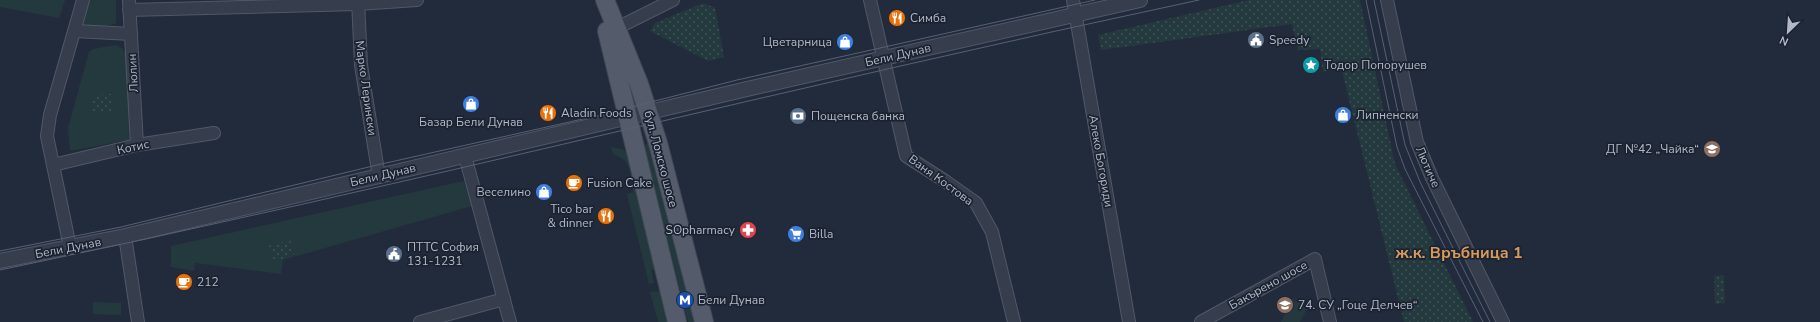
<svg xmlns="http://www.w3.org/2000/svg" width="1820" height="322" font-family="'Nunito Sans',sans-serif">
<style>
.grass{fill:#24393d}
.park{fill:url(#park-dots)}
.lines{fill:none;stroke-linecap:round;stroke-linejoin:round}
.minor-casing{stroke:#515867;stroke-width:14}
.tertiary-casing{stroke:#515867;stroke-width:16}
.primary-casing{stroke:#3f4755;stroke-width:20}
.minor{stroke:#363d4c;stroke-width:12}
.tertiary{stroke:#363d4c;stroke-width:14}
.primary{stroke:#545c6c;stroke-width:18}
.tram{stroke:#576174;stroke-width:1}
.labels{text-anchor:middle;stroke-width:3.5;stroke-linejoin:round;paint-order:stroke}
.poi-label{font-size:12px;fill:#b1b8c8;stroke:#1b2331;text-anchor:start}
.street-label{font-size:12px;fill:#b1b8c8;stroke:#1b2331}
.district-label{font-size:16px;font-weight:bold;fill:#d89a5c;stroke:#1b2331}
</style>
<defs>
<pattern id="park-dots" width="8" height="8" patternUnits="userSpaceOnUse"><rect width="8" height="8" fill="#24393d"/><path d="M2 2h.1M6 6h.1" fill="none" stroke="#415458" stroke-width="1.8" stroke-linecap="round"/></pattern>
</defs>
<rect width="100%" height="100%" fill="#222b3c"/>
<g class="grass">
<path d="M0,0H65L59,18L0,7Z"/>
<path d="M90,0H116V23C105,28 95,27 83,25Z"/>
<path d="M116,45L123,49L127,57L129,140L70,151L68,128L89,52L93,49Z"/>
<path d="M648,142L652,147L694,322H688L644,147Z"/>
<path d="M611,147L622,149L628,153L658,268L651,270L654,283L649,284L627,194L633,192C630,175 633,159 613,155Z"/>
<path d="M464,181L472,206L283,260L281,274L195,263L194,271L171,267V246Z"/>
<path d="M664,291L671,322H658L650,292Z"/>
<path d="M1292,299L1308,307L1300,322H1281Z"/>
<path d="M93,302L121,303V315L93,314Z"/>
</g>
<g class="park">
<path d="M1249,0H1360L1395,164L1473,322H1404L1341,67L1323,72L1320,49L1298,50L1292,24L1101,50L1098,35Z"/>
<path d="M703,3L715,8L724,57L708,61L650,31L655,23Z"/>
<path d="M111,94L112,111H92V95Z"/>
<path d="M290,240L294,256L274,261L269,246Z"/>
<path d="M1724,275L1725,303L1715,304L1714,276Z"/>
</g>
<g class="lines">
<g class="minor-casing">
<g id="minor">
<path d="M129,0L137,145"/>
<path d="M358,0L361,65L379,177"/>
<path d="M870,0L906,156L945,181L976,203L992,232L1014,322"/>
<path d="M1073,0L1129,322"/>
<path d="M1387,0L1417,142L1432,178L1503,322"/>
<path d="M129,10L358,4L417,0"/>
<path d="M615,29L673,0"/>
<path d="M75,31L131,34"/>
<path d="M465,156L510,322"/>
<path d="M53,165L137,145L214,133"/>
<path d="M125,236L138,322"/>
<path d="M70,247L47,136L50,115L83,0"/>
<path d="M420,322L504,299"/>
<path d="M1201,322L1315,259L1330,322"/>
</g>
</g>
<g class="tertiary-casing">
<path id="tertiary" d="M0,261L125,236L747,89L1140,0"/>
</g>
<g class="primary-casing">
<g id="primary">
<path d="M605,0L639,84L658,143L704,322"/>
<path d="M607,31L677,322"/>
</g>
</g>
<use href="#minor" class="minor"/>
<use href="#tertiary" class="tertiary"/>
<use href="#primary" class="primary"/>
<g class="tram">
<path d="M1366,0L1397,147L1405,169L1483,322"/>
<path d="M1374,0L1405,145L1421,184L1490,322"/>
<path d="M0,251L121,227L377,165L596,116L737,80L1095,0"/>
<path d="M0,270C401,187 798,85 1199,0"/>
</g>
</g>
<defs>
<g id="restaurant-disc" transform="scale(0.9)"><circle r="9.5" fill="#e8710a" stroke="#1b2331"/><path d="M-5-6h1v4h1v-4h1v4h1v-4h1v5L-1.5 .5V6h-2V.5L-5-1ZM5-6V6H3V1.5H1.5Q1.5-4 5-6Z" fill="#fff"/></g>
<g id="civic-disc" transform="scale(0.9)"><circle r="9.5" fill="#5c6f8a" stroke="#1b2331"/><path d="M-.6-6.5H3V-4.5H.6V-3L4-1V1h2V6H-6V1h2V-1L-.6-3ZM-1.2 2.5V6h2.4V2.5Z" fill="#fff"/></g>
<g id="shop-disc" transform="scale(0.9)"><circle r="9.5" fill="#3f7fe0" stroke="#1b2331"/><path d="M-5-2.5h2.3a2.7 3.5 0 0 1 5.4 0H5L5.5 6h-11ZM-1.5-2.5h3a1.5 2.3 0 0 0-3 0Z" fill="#fff"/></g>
<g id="sight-disc" transform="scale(0.9)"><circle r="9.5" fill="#0f9aa8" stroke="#1b2331"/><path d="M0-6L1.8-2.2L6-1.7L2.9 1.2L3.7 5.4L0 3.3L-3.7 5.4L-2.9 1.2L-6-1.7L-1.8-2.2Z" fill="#fff"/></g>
<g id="bank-disc" transform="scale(0.9)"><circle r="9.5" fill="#5c6f8a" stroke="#1b2331"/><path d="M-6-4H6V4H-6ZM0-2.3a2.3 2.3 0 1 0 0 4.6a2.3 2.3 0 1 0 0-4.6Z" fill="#fff"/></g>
<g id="school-disc" transform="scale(0.9)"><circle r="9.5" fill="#8d6e63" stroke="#1b2331"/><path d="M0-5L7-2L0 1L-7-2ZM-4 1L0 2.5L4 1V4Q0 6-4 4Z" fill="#fff"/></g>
<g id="cafe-disc" transform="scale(0.9)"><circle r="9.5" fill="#e8710a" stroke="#1b2331"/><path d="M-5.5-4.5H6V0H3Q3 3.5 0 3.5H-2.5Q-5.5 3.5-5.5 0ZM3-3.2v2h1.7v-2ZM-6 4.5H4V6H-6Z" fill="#fff"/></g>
<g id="pharmacy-disc" transform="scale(0.9)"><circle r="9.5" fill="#e0444e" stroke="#1b2331"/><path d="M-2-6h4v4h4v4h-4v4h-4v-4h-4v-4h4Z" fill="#fff"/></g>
<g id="supermarket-disc" transform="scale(0.9)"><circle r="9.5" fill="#3f7fe0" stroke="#1b2331"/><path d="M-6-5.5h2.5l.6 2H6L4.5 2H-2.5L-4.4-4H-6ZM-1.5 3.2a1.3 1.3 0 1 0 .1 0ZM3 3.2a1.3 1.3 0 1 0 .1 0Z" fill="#fff"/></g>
<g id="metro-disc" transform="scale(0.9)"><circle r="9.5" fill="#1a4fb4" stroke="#1b2331"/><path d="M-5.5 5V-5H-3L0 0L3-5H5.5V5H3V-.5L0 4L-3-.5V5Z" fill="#fff"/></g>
</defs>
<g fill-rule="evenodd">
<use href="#restaurant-disc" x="897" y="18"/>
<use href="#civic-disc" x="1256" y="40"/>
<use href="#shop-disc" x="845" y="42"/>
<use href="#sight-disc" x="1311" y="65"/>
<use href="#shop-disc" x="471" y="104"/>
<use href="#restaurant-disc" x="548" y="113"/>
<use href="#shop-disc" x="1343" y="115"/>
<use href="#bank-disc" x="798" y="116"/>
<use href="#school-disc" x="1712" y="149"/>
<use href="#cafe-disc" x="574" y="183"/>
<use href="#shop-disc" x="544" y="192"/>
<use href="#restaurant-disc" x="606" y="216"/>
<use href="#pharmacy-disc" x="748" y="230"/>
<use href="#supermarket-disc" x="796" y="234"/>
<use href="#civic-disc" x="394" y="254"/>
<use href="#cafe-disc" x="184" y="282"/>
<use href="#metro-disc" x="685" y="300"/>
<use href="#school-disc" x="1285" y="305"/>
</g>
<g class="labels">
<g class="poi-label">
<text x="910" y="22">Симба</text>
<text x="1269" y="44">Speedy</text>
<text x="832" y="46" text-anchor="end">Цветарница</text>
<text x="1324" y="69">Тодор Попорушев</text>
<text x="561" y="117">Aladin Foods</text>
<text x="1356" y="119">Липненски</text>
<text x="811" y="120">Пощенска банка</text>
<text x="471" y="126" text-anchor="middle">Базар Бели Дунав</text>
<text x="1699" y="153" text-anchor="end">ДГ №42 „Чайка“</text>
<text x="587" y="187">Fusion Cake</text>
<text x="531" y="196" text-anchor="end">Веселино</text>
<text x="593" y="213" text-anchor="end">Tico bar<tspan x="593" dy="14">&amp; dinner</tspan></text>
<text x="735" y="234" text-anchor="end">SOpharmacy</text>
<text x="809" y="238">Billa</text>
<text x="407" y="251">ПТТС София<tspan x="407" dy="14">131-1231</tspan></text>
<text x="197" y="286">212</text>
<text x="698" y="304">Бели Дунав</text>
<text x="1298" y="309">74. СУ „Гоце Делчев“</text>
</g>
<g class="street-label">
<text transform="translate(898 55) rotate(-13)" y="4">Бели Дунав</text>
<text transform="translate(133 73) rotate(-93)" y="4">Люлин</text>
<text transform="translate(366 88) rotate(82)" y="4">Марко Лерински</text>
<text transform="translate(133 147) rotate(-12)" y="4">Котис</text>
<text transform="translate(661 159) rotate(75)" y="4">бул. Ломско шосе</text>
<text transform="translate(1101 161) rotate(80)" y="4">Алеко Богориди</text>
<text transform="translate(1428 167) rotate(66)" y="4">Лютиче</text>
<text transform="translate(383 175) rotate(-13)" y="4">Бели Дунав</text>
<text transform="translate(941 180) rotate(36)" y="4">Ваня Костова</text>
<text transform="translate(68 248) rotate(-11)" y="4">Бели Дунав</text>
<text transform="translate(1268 285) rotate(-29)" y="4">Бакърено шосе</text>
</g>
<g class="district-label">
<text x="1459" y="258">ж.к. Връбница 1</text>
</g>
</g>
<g transform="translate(1788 32) rotate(205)" stroke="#1b2331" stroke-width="3" paint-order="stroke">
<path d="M0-3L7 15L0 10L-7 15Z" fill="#b1b8c8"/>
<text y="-6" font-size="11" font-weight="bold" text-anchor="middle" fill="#b1b8c8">N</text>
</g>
</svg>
